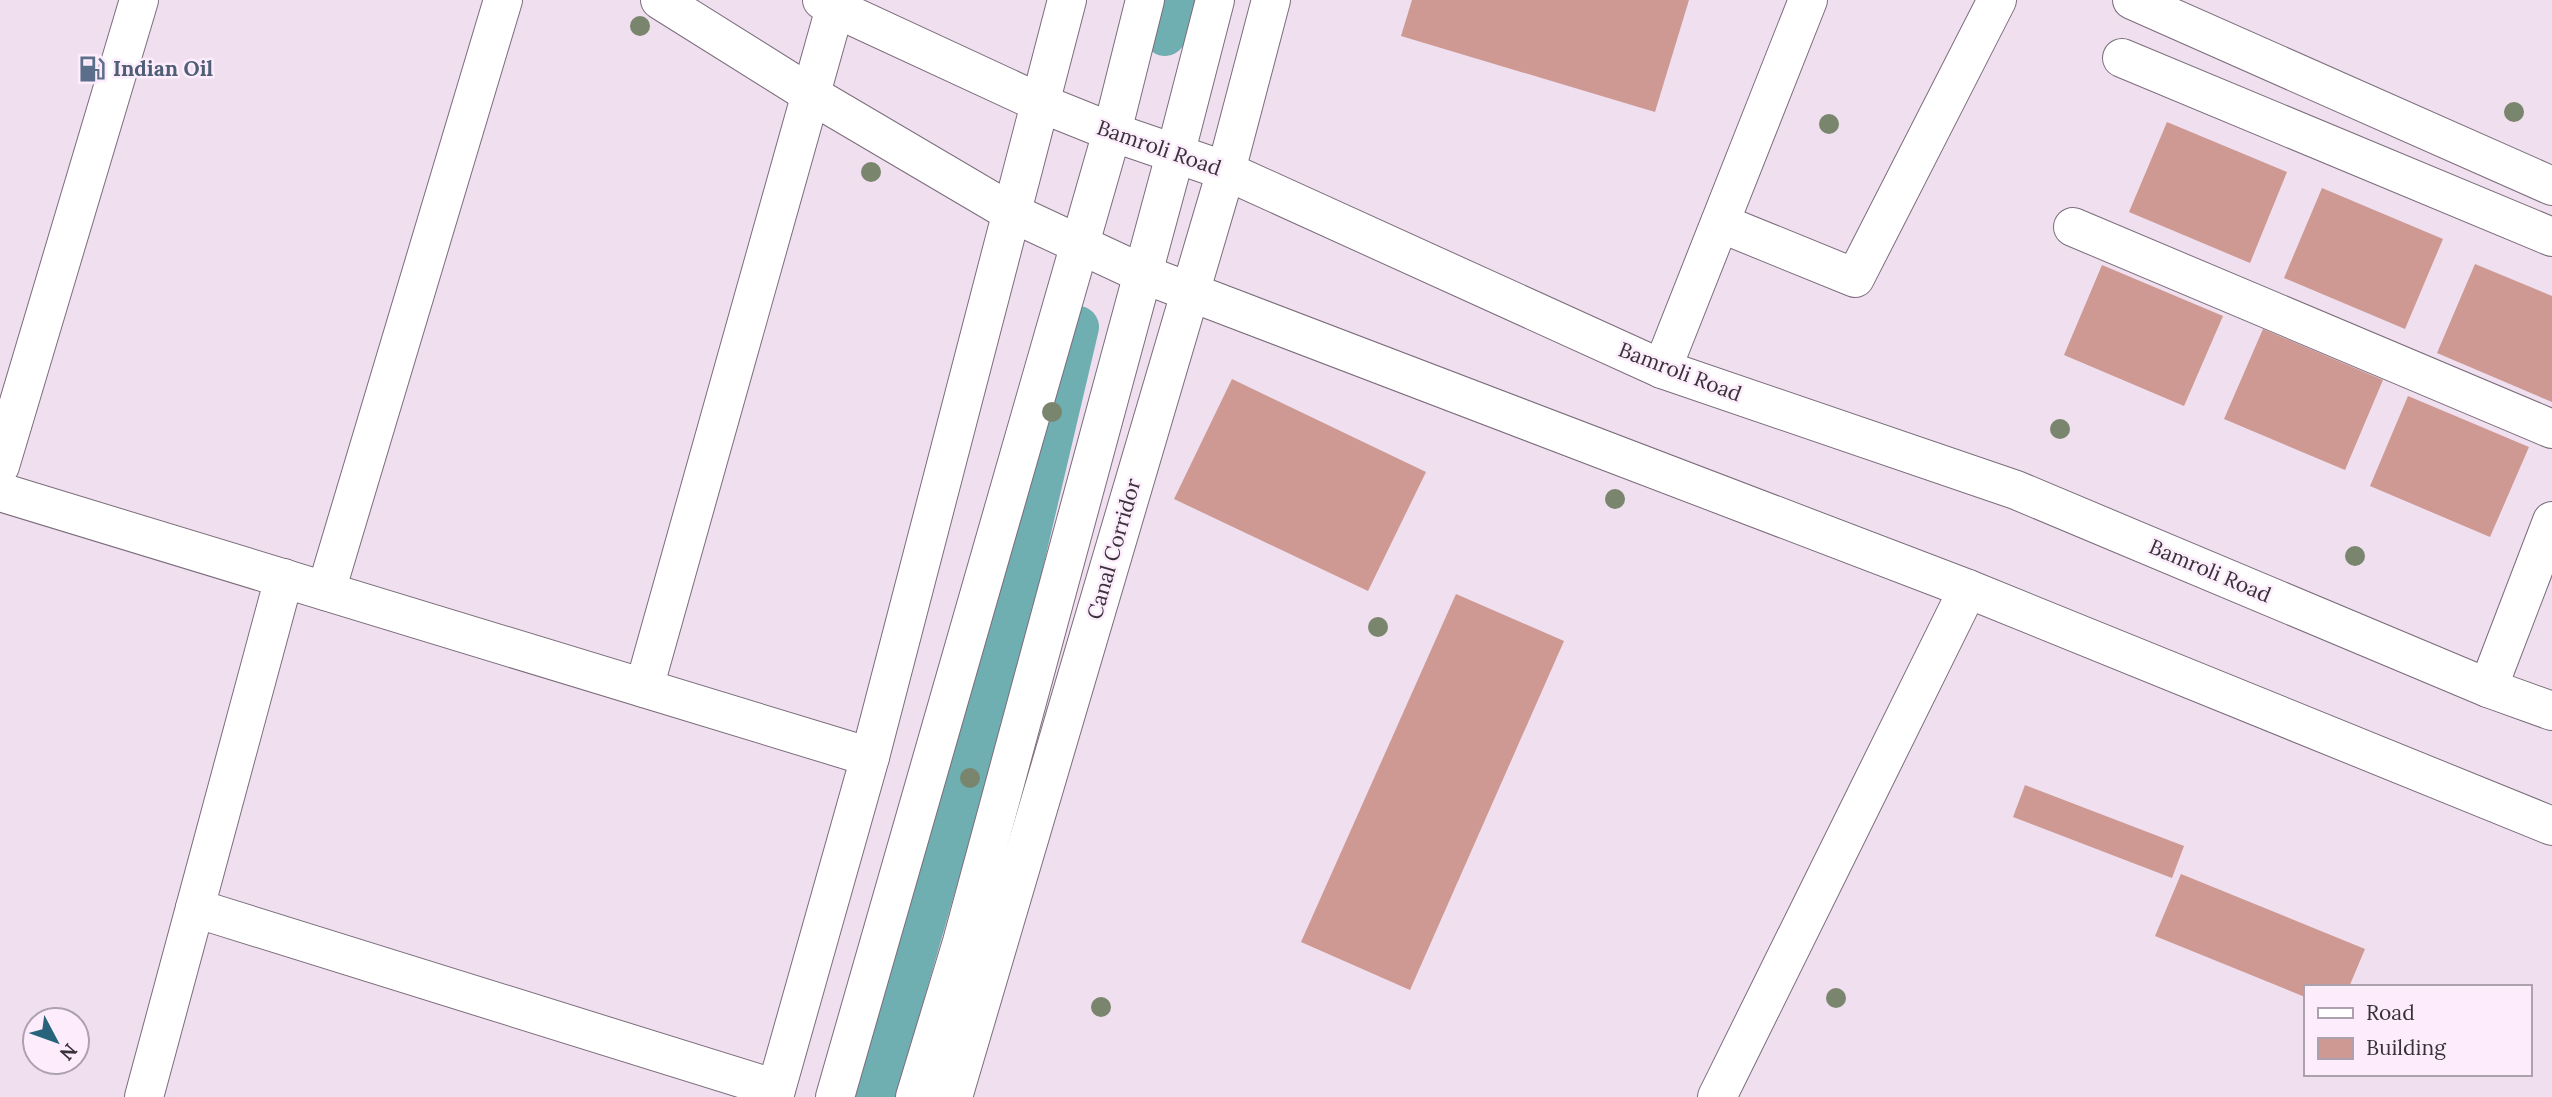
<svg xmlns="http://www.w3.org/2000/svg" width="2552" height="1097" font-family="Lora,serif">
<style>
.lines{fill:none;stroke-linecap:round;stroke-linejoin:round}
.canal{stroke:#6faeb1;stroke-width:42}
.building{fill:#ce9993}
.minor-casing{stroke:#7b6d7b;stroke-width:40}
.minor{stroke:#fff;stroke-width:38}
.tree{fill:#79856c}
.labels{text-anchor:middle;stroke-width:5;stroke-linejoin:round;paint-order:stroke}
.service-label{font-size:21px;font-weight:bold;fill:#4e5e75;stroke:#fcecfc;text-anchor:start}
.street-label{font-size:21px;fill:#383138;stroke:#fcecfc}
</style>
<rect width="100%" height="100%" fill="#efdfef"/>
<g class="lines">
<g class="canal">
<path d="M1165,35L1175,0"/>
<path d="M874,1097L998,667L1078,327"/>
</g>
</g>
<g class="building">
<path d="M1412,0H1689L1655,112L1401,36Z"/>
<path d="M2167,122L2287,172L2250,263L2129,212Z"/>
<path d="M2322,188L2443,239L2405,329L2284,278Z"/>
<path d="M2475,264L2552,296V402L2437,353Z"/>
<path d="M2102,265L2223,316L2184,406L2064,355Z"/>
<path d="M2263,329L2383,380L2345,470L2224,419Z"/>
<path d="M1232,379L1426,472L1368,591L1174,499Z"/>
<path d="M2408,396L2529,447L2490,537L2370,486Z"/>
<path d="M1456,594L1564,641L1410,990L1301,942Z"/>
<path d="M2025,785L2184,846L2172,878L2013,817Z"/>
<path d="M2181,874L2365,949L2349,987H2305V997L2155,936Z"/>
</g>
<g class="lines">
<g class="minor-casing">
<g id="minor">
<path d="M660,0L810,94L1012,213L1143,274L1968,589L2552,826"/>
<path d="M822,0L835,8L1040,103L1112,132L1226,171L1662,369L2016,490L2488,688L2552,711"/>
<path d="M2132,0L2552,186"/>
<path d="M2122,58L2552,237"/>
<path d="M1720,223L1855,278L1997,0"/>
<path d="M2073,227L2552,429"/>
<path d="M1662,369L1808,0"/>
<path d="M0,466L139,0"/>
<path d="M0,492L870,757"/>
<path d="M326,591L503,0"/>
<path d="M644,688L835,8"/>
<path d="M2488,688L2552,521"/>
<path d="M195,908L776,1089"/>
<path d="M144,1097L284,578"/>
<path d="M774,1097L870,757L1067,0"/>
<path d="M835,1097L1112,132L1145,0"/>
<path d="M915,1097L962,942L1175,155L1215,0"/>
<path d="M953,1097L1226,171L1271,0"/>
<path d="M1717,1097L1968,589"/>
</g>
</g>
<use href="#minor" class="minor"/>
</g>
<g class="tree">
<circle cx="640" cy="26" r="10"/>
<circle cx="2514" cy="112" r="10"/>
<circle cx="1829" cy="124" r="10"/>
<circle cx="871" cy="172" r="10"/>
<circle cx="1052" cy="412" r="10"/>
<circle cx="2060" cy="429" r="10"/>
<circle cx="1615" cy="499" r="10"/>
<circle cx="2355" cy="556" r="10"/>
<circle cx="1378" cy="627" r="10"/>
<circle cx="970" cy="778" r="10"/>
<circle cx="1836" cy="998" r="10"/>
<circle cx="1101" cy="1007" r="10"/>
</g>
<defs>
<g id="fuel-bare" transform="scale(2.1)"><path d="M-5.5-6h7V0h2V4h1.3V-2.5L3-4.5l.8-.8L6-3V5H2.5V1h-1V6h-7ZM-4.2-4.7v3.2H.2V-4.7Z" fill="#5c6f8a" stroke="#fcecfc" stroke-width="2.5" paint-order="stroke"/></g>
</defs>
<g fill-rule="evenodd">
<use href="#fuel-bare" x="92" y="69"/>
</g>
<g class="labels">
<g class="service-label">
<text x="113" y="76">Indian Oil</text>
</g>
<g class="street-label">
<text transform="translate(1159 148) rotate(19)" y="7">Bamroli Road</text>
<text transform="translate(1680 372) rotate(21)" y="7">Bamroli Road</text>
<text transform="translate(1114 549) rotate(-74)" y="7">Canal Corridor</text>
<text transform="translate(2210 571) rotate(23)" y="7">Bamroli Road</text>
</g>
</g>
<rect x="2304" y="985" width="228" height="91" fill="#fcecfc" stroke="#aea1ae" stroke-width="2"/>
<rect x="2318" y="1008" width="35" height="10" fill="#ffffff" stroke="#aea1ae" stroke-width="2"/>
<text x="2366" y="1020" font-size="21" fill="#383138">Road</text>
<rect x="2318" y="1038" width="35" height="21" fill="#ce9993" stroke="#aea1ae" stroke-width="2"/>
<text x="2366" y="1055" font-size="21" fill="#383138">Building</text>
<g transform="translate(56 1041) rotate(131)"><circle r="33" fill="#fcecfc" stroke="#aea1ae" stroke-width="2"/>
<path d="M0-5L12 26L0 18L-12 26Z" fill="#27637b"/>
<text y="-10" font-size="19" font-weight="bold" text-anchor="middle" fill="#383138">N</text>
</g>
</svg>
